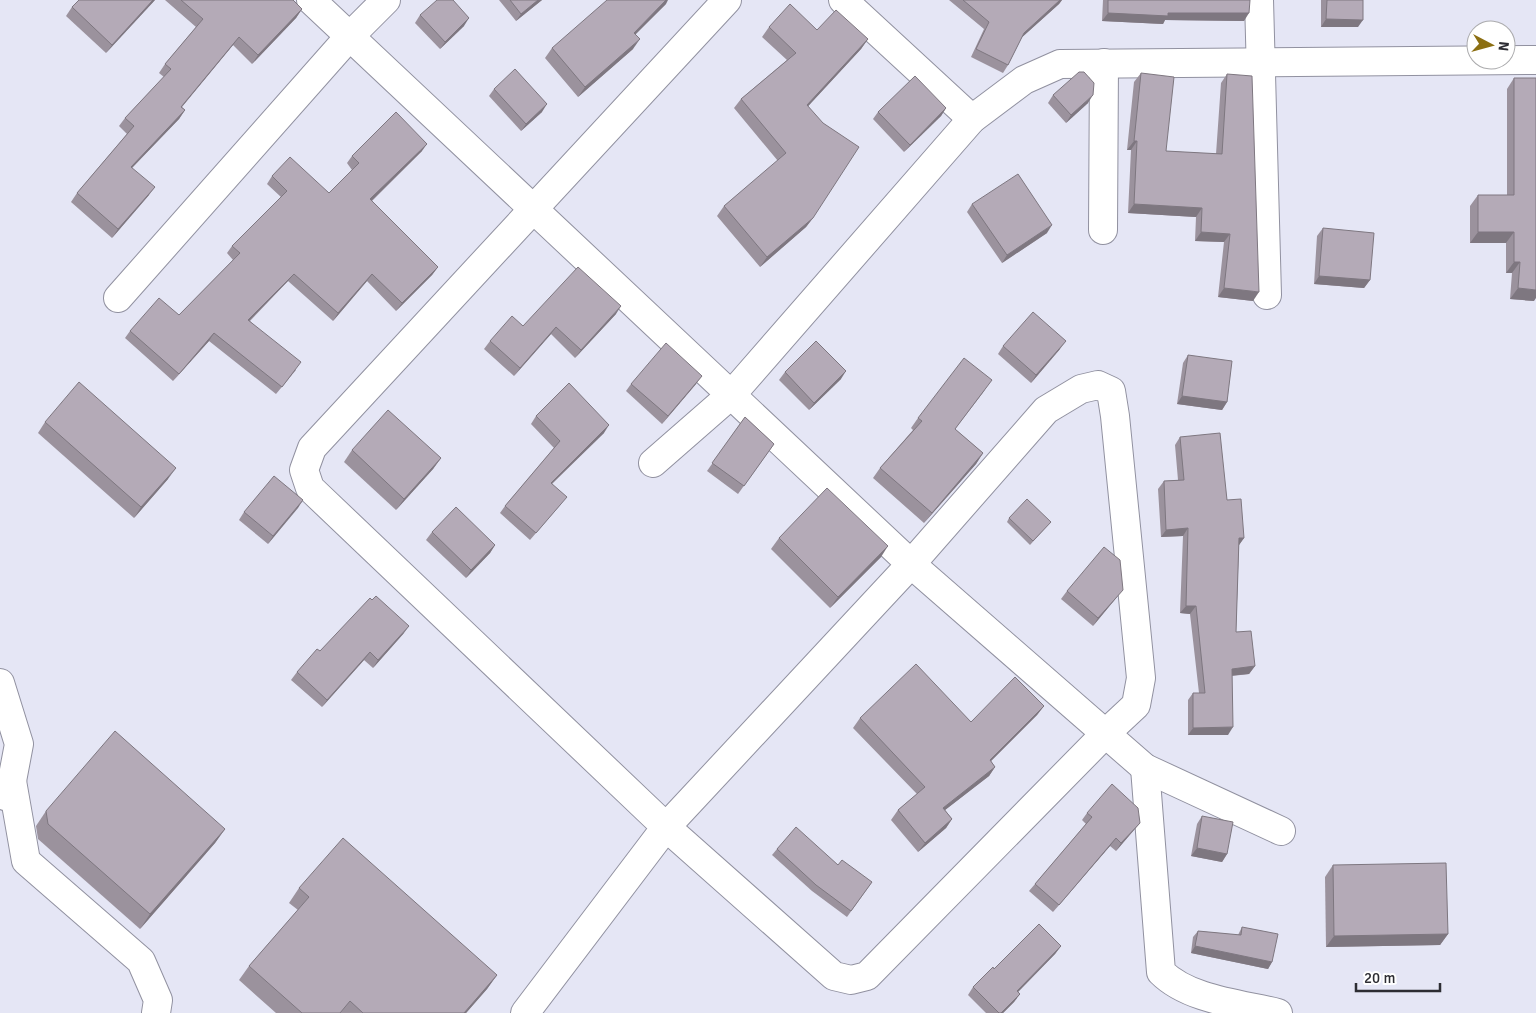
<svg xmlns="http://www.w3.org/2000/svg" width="1536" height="1013" font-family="Signika,sans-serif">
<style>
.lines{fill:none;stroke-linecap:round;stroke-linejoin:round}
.minor-casing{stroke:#9191a0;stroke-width:30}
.minor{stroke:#fff;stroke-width:28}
.wall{fill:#9b929d}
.shaded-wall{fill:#7e7780}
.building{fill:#b4aab7;stroke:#7e7780}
</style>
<rect width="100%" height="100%" fill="#e5e6f5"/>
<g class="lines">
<g class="minor-casing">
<g id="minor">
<path d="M311,0L911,564L1145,768L1281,831"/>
<path d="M843,0L972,119"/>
<path d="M1259,0L1267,295"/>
<path d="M1103,230L1104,63"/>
<path d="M118,298L349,37L386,0"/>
<path d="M653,463L732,394L972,119L1024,80L1060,64L1536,60"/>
<path d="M0,683L19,744L12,781L5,796"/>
<path d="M1145,768L1161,972C1189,1000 1241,1004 1278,1013"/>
<path d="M12,781L26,861L141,961L158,1000L156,1013"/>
<path d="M525,1013L666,827L911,564L1046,410L1081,389L1098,385L1111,391L1115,416L1141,678L1136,705L1106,733L867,976L851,980L834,976L666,827L310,488L304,470L312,448L727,0"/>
</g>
</g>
<use href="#minor" class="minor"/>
</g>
<g class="wall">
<path d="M155,0L106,53L66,16L72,7Z"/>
<path d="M165,0H293L302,9L296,18L252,64L233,45L182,107L185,110L179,119L132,168L149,195L112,238L71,202L77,193L127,134L119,126L125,118L164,77L159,73L165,64L196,27Z"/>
<path d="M499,0H542L516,21Z"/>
<path d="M949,0H1062L1059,4L1022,37L1008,65L1003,73L971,57L984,29Z"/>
<path d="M1103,0H1250L1244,21L1165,20L1163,24L1102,21Z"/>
<path d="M1321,0H1363L1358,27H1321Z"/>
<path d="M666,4L635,34L633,49L578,97L545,58L552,48Z"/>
<path d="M420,15L464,26L440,49L415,23Z"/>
<path d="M769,27L817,30L868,39L861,49L808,106L813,218L806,227L760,267L717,216L724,206L778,161L734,108L741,99L787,60L762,37Z"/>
<path d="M1141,73L1166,151L1216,154L1221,83L1227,74L1253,301L1218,297L1224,242L1195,241L1196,217L1128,213L1131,150H1127L1134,82Z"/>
<path d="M1514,78L1534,301L1510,299L1512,273H1506V243H1470V206L1478,195H1507V89Z"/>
<path d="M494,89L542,112L521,131L489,96Z"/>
<path d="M1053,95L1088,103L1066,123L1048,103Z"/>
<path d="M946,108L941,116L904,152L873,119L878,112Z"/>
<path d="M422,151L372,201L438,267L432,275L396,311L367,281L333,321L288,281L250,321L296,370L276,394L209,341L173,381L125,338L130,331L179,315L233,260L227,253L232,246L281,197L267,184L272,176L329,193L352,170L347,163L352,156Z"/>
<path d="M972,204L1047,233L1002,263L967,212Z"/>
<path d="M1323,228L1370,280L1364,288L1314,284L1317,236Z"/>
<path d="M616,314L575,358L551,334L514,376L484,349L490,341L523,326Z"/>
<path d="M1003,346L1060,349L1031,383L998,354Z"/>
<path d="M1188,355L1227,402L1222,410L1177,404L1183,363Z"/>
<path d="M785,372L841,379L809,410L779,380Z"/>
<path d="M631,384H696L662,424L626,391Z"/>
<path d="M985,390L955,429L983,453L976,464L924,523L873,478L880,468L913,430L911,428L918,418Z"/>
<path d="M536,416L604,433L552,484L561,504L530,540L500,513L505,506L554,448L531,424Z"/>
<path d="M745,417L774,444L738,494L707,471Z"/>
<path d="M45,422L168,479L134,518L38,433Z"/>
<path d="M1180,437L1227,500L1244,538L1239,545L1236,632L1255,666L1249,674L1232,676L1228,735H1188V700L1193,693H1199L1190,614L1180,613L1183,536L1161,537L1158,489L1164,481L1178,480L1175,445Z"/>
<path d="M352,450L441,458L433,469L396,510L344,462Z"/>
<path d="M303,500L268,544L239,520L244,512Z"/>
<path d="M1009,518L1048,525L1030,545L1007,522Z"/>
<path d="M432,532L495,545L490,553L466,578L426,540Z"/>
<path d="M779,538L881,557L830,608L771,549Z"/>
<path d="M1067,591L1117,597L1093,626L1061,599Z"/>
<path d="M404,633L373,668L364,660L322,707L291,680L297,672Z"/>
<path d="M1044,706L1037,715L991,761L995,767L989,776L945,810L952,819L946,828L918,852L891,820L898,810L917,794L853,728L860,718L971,722Z"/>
<path d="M46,811L225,829L215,843L140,929L38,839L36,826Z"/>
<path d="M1087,813L1140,823L1116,851L1110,846L1053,912L1029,891L1035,884L1086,824L1082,820Z"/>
<path d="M1202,816L1227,854L1222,862L1191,856L1197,824Z"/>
<path d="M777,849L838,865L872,882L847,917L812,891L772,855Z"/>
<path d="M1333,865L1448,934L1440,945L1326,947L1325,877Z"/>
<path d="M299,888L497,975L487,989L466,1013H276L239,980L249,966L298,910L289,903Z"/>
<path d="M1242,927L1272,962L1268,969L1191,953L1193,937L1198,931L1238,935Z"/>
<path d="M1061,946L1055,954L1018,992L1020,994L1014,1002L1003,1013H986L968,995L973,987Z"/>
</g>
<g class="shaded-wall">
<path d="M153,0H155L106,53L112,45Z"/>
<path d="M538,0H542L516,21L521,14Z"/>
<path d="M666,0H668L666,4L627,43L634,33Z"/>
<path d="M1060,0H1062L1059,4L1019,40L1024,33Z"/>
<path d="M302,9L296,18L252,64L258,55Z"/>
<path d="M1108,13H1249L1244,21L1165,20L1163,24L1102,21Z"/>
<path d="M469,18L464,26L440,49L445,42Z"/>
<path d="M1326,19L1363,20L1358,27H1321Z"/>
<path d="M239,37L233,45L175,115L181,107Z"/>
<path d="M640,39L633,49L578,97L585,87Z"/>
<path d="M868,39L861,49L800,115L807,105Z"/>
<path d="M1093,95L1088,103L1066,123L1071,115Z"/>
<path d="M547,104L542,112L521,131L526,124Z"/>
<path d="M946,108L941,116L904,152L910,145Z"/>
<path d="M185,110L179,119L125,175L131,167Z"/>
<path d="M1134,141H1137L1131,150H1127Z"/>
<path d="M427,144L422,151L365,207L370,199Z"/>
<path d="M155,187L149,195L112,238L118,229Z"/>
<path d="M1134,204L1202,208L1196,217L1128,213Z"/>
<path d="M813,218L806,227L760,267L767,257Z"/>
<path d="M1052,225L1047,233L1002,263L1007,255Z"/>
<path d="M1201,232L1230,234L1224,242L1195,241Z"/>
<path d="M1478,232H1514L1506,243H1470Z"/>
<path d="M1514,262H1520L1512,273H1506Z"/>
<path d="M438,267L432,275L396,311L402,303Z"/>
<path d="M294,274L288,281L243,327L248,320Z"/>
<path d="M372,274L367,281L333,321L338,313Z"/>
<path d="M1319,276L1370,280L1364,288L1314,284Z"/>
<path d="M1224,288L1259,292L1253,301L1218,297Z"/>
<path d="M1518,288L1536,290V298L1534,301L1510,299Z"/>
<path d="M621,306L616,314L575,358L581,350Z"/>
<path d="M556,327L551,334L514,376L520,368Z"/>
<path d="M214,333L209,341L173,381L179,374Z"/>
<path d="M1066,341L1060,349L1031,383L1036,375Z"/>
<path d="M846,371L841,379L809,410L814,403Z"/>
<path d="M702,376L696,384L662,424L668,416Z"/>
<path d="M1182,396L1227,402L1222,410L1177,404Z"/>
<path d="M609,425L604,433L545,490L551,483Z"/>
<path d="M983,453L976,464L924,523L932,513Z"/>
<path d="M441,458L433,469L396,510L404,499Z"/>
<path d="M176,468L168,479L134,518L141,507Z"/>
<path d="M303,500L298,508L268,544L273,536Z"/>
<path d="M1188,528L1183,536L1161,537L1166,530Z"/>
<path d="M1239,538H1244L1239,545Z"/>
<path d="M495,545L490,553L466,578L471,570Z"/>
<path d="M888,546L881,557L830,608L838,597Z"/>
<path d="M1123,590L1117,597L1093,626L1098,618Z"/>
<path d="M1186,606H1196L1190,614L1180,613Z"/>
<path d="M409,626L404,633L373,668L378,660Z"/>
<path d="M370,652L364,660L322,707L327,700Z"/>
<path d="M1255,666L1249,674L1227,676L1232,669Z"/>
<path d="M1044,706L1037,715L983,769L990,760Z"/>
<path d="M1233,727L1228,735H1188L1193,728Z"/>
<path d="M995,767L989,776L936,817L943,808Z"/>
<path d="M952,819L946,828L918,852L925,843Z"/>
<path d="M1140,823L1116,851L1121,843Z"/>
<path d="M225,829L215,843L140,929L150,914Z"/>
<path d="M1116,838L1110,846L1053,912L1059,905Z"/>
<path d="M1197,848L1227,854L1222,862L1191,856Z"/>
<path d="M1448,934L1440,945L1326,947L1334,936Z"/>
<path d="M1061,946L1055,954L1011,999L1017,991Z"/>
<path d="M1195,946L1272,962L1268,969L1191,953Z"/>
<path d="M497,975L487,989L466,1013H464Z"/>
<path d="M1020,994L1014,1002L1003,1013H1001Z"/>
</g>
<g class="building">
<path d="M79,0H153L112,45L72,7Z"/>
<path d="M181,0H293L302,9L258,55L239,37L181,107L185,110L131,167L155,187L118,229L77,193L134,126L125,118L171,69L165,64L203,19Z"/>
<path d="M437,0H453L469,18L445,42L420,15Z"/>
<path d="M510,0H538L521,14Z"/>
<path d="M607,0H666L634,33L640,39L585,87L552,48Z"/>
<path d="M963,0H1060L1024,33L1008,65L976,49L989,22Z"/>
<path d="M1108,0H1250L1249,13H1168V16L1108,13Z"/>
<path d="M1327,0H1363V20L1326,19Z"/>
<path d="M790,4L817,30L836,10L868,39L807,105L823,123L859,147L813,218L767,257L724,206L786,153L741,99L796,53L769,27Z"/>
<path d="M515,69L547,104L526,124L494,89Z"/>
<path d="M1079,72H1084L1094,83L1093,95L1071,115L1053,95Z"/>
<path d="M1141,73L1174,77L1166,151L1222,154L1227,74L1252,76L1259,292L1224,288L1230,234L1201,232L1202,208L1134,204L1137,141H1134Z"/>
<path d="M915,76L946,108L910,145L878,112Z"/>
<path d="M1514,78H1536V290L1518,288L1520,262H1514V232H1478V195H1514Z"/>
<path d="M396,112L427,144L370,199L438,267L402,303L372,274L338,313L294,274L248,320L301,362L282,387L214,333L179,374L130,331L159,298L179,315L240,253L232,246L287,191L272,176L290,157L329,193L359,163L352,156Z"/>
<path d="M1018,174L1052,225L1007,255L972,204Z"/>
<path d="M1323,228L1374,233L1370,280L1319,276Z"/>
<path d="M578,267L621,306L581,350L556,327L520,368L490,341L512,316L523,326Z"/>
<path d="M1033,312L1066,341L1036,375L1003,346Z"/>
<path d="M816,341L846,371L814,403L785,372Z"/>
<path d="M666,343L702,376L668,416L631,384Z"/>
<path d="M1188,355L1232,361L1227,402L1182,396Z"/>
<path d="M964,358L992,380L955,429L983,453L932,513L880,468L922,421L918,418Z"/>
<path d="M79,382L176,468L141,507L45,422Z"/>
<path d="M569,383L609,425L551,483L567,497L536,533L505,506L560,441L536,416Z"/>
<path d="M388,410L441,458L404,499L352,450Z"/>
<path d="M745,417L774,444L744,486L712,463Z"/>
<path d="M1220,433L1227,500L1241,499L1244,538H1239L1236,632L1251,631L1255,666L1232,669L1233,727L1193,728V693H1205L1196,606H1186L1188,528L1166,530L1164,481L1184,480L1180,437Z"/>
<path d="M274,476L303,500L273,536L244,512Z"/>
<path d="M827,488L888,546L838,597L779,538Z"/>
<path d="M1027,499L1051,522L1033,541L1009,518Z"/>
<path d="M456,507L495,545L471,570L432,532Z"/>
<path d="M1104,547L1120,560L1123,590L1098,618L1067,591Z"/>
<path d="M376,596L409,626L378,660L370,652L327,700L297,672L317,649L320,651L370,598L372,600Z"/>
<path d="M916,664L971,722L1015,677L1044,706L990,760L995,767L943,808L952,819L925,843L898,810L925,787L860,718Z"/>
<path d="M115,731L225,829L150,914L48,824L46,811Z"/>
<path d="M1112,784L1138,808L1140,823L1121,843L1116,838L1059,905L1035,884L1092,817L1087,813Z"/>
<path d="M1202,816L1233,822L1227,854L1197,848Z"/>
<path d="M796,827L838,865L842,860L872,882L851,911L816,885L777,849Z"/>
<path d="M343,838L497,975L464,1013H363L350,1001L340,1013H302L249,966L309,897L299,888Z"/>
<path d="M1446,863L1448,934L1334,936L1333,865Z"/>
<path d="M1039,924L1061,946L1017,991L1020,994L1001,1013H999L973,987L993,967L994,969Z"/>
<path d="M1242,927L1278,934L1272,962L1195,946L1198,931L1241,935Z"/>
</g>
<g transform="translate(1491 45) rotate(96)"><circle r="24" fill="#ffffff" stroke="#ababad"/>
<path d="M0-4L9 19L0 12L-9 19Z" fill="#8c6f12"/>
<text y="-8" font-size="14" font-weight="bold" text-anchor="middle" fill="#2d2d33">N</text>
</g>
<path d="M1356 983v8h84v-8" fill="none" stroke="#2d2d33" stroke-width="2.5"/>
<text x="1364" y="983" font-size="15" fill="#2d2d33" stroke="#ffffff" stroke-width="4" paint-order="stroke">20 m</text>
</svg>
